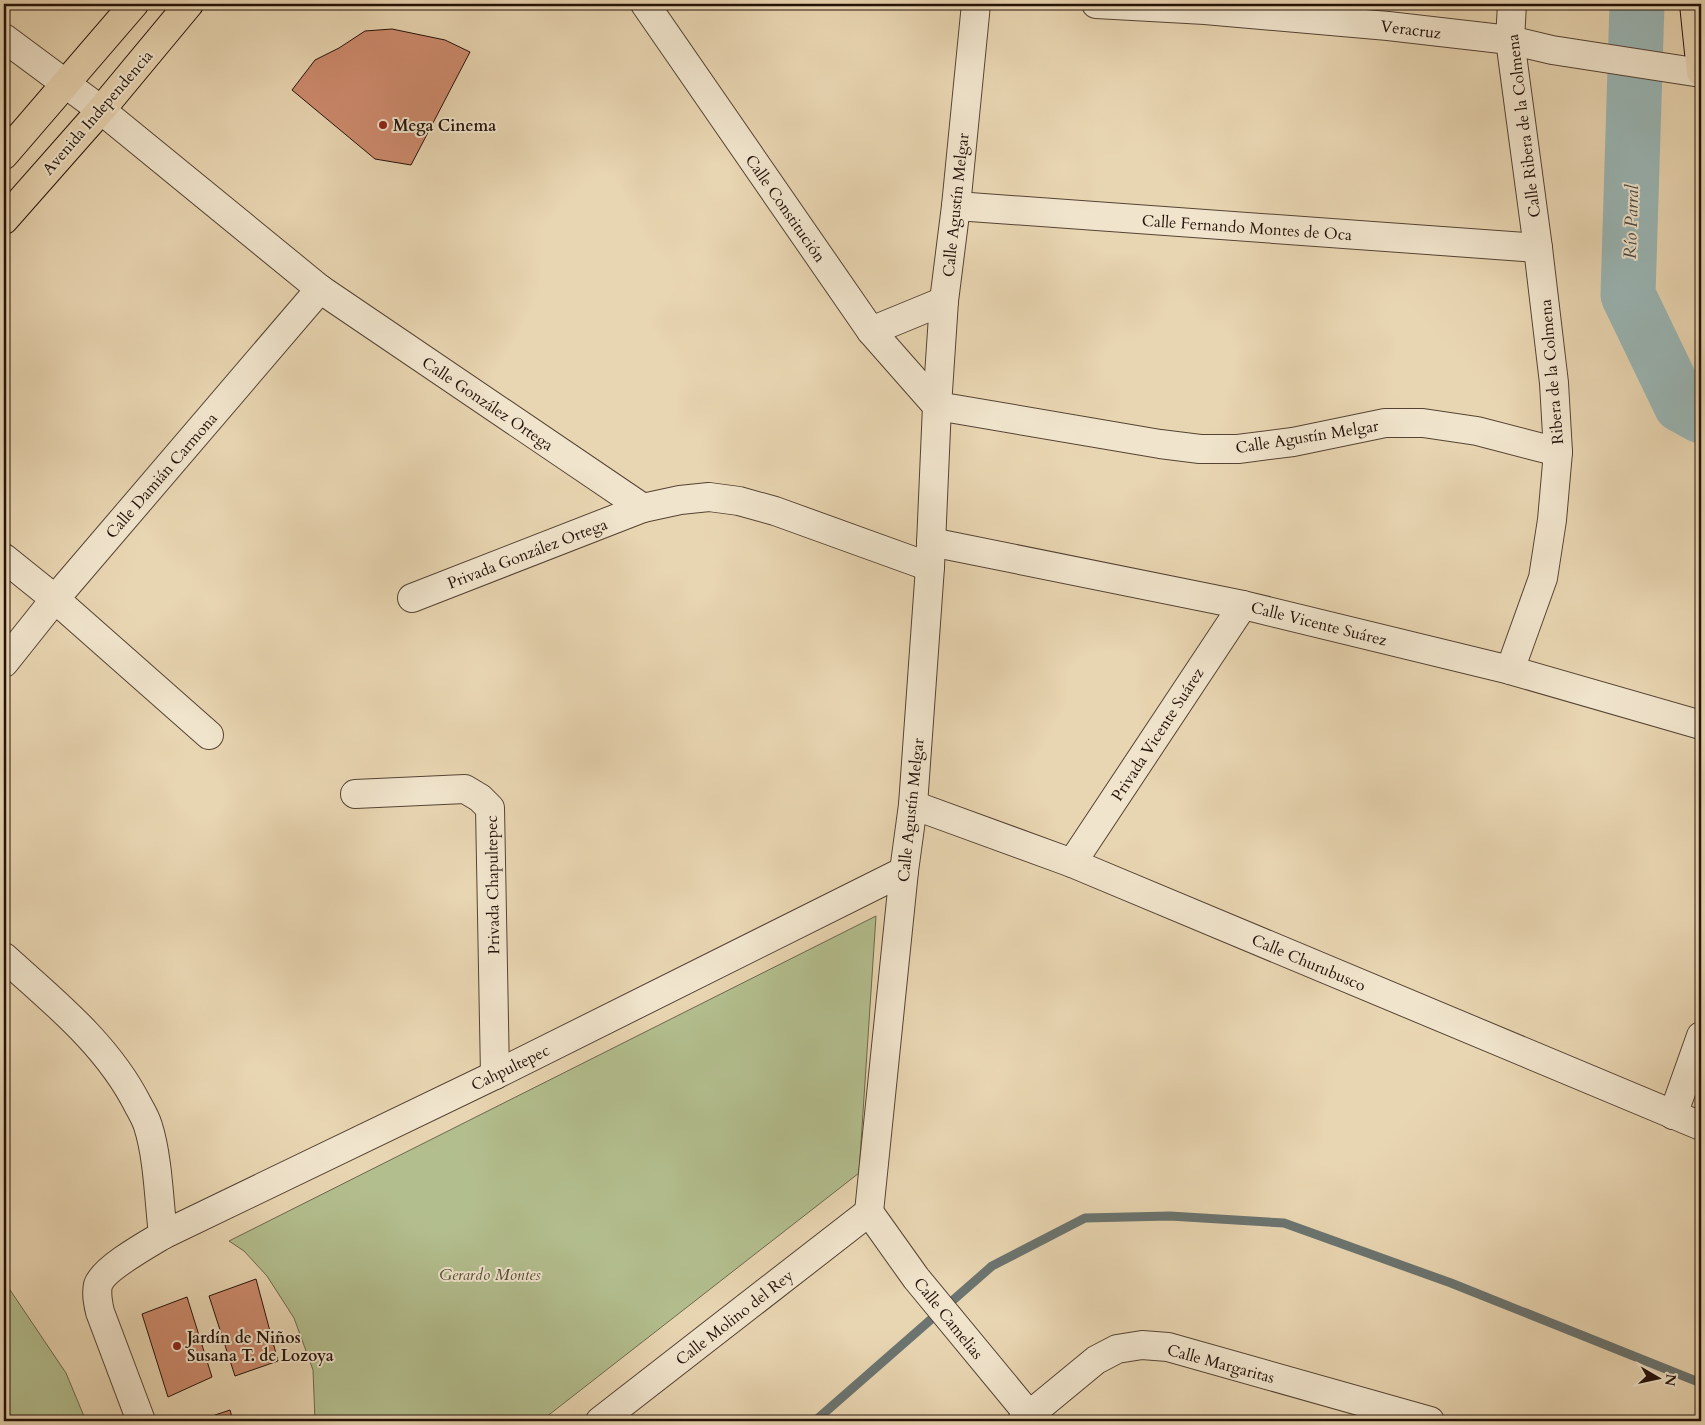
<svg xmlns="http://www.w3.org/2000/svg" width="1705" height="1425" font-family="Cardo,serif">
<style>
.green{fill:#b3be8e;stroke:#6c684c}
.lines{fill:none;stroke-linecap:round;stroke-linejoin:round}
.stream{stroke:#6b7470;stroke-width:9}
.river{stroke:#9ab6b5;stroke-width:55}
.building{fill:#cd8b6e;stroke:#241209}
.minor-casing{stroke:#554333;stroke-width:30}
.major-casing{stroke:#241209;stroke-width:30}
.minor{stroke:#f0e4cc;stroke-width:28}
.major{stroke:#e8d5b1;stroke-width:28}
.poi-dot{fill:#8f2418;stroke:#f0e4cc;stroke-width:2}
.labels{text-anchor:middle;stroke-width:4;stroke-linejoin:round;paint-order:stroke}
.street-label{font-size:16px;fill:#241209;stroke:#f0e4cc}
.poi-label{font-size:16px;font-weight:bold;fill:#241209;stroke:#f0e4cc;text-anchor:start}
.park-label{font-size:16px;font-style:italic;fill:#564e38;stroke:#f0e4cc}
.water-label{font-size:18px;font-style:italic;fill:#4d4b45;stroke:#f0e4cc}
</style>
<rect width="100%" height="100%" fill="#e8d5b1"/>
<filter id="stains"><feTurbulence type="fractalNoise" baseFrequency=".004" numOctaves="4"/><feColorMatrix values="0 0 0 0 .2 0 0 0 0 .09 0 0 0 0 .02 0 0 0 .5 -.17"/></filter>
<radialGradient id="worn" r=".72"><stop offset=".6" stop-color="#630" stop-opacity="0"/><stop offset="1" stop-color="#630" stop-opacity=".3"/></radialGradient>
<g class="green">
<path d="M876,916L859,1173L541,1421H315L313,1370L294,1318L267,1276L244,1251L229,1241Z"/>
<path d="M4,1281L66,1373L86,1421H4Z"/>
</g>
<g class="lines">
<path class="stream" d="M815,1421L992,1266L1085,1218L1170,1216L1284,1223L1451,1283L1701,1383"/>
<path class="river" d="M1637,4L1628,295L1681,405L1701,416"/>
</g>
<g class="building">
<path d="M392,29L445,40L470,52L411,165L375,159L292,90L315,60L339,48L365,31Z"/>
<path d="M256,1279L278,1361L235,1376L209,1296Z"/>
<path d="M187,1297L212,1377L168,1397L142,1314Z"/>
<path d="M230,1410L233,1421H197Z"/>
</g>
<g class="lines">
<g class="minor-casing">
<g id="minor">
<path d="M645,4L871,331L937,406"/>
<path d="M1096,4L1205,10L1388,26L1510,40L1552,50L1701,73"/>
<path d="M4,38L101,110L320,289L643,508L680,500L709,497L739,501L775,511L930,567"/>
<path d="M956,206L1538,248"/>
<path d="M871,331L944,301"/>
<path d="M937,406L1160,444L1200,449H1238L1293,442L1385,423H1423L1477,431L1558,452"/>
<path d="M931,542L1243,605L1510,670L1701,725"/>
<path d="M4,558L55,599L209,735"/>
<path d="M412,598L643,508"/>
<path d="M4,663L55,599L320,289"/>
<path d="M1510,670L1543,578L1552,520L1558,452L1554,383L1538,248L1510,40L1512,4"/>
<path d="M355,794L465,789L480,798L490,808L495,1075"/>
<path d="M913,805L1072,863L1701,1126"/>
<path d="M1072,863L1243,605"/>
<path d="M4,957C53,1001 108,1045 138,1105C142,1112 146,1119 148,1126C158,1157 159,1201 163,1235"/>
<path d="M1673,1115L1701,1036"/>
<path d="M869,1212L904,871L913,805L930,567L937,406L944,301L956,206L976,4"/>
<path d="M869,1212L916,1278L1034,1421"/>
<path d="M141,1421L100,1312C98,1303 96,1294 98,1285C103,1269 148,1244 163,1235L495,1075L904,871"/>
<path d="M600,1421L869,1212"/>
<path d="M1022,1421L1096,1360L1117,1349L1142,1345L1168,1347L1430,1421"/>
</g>
</g>
<g class="major-casing">
<g id="major">
<path d="M1694,4L1701,72"/>
<path d="M4,155L134,4"/>
<path d="M4,220L101,110L189,4"/>
</g>
</g>
<use href="#minor" class="minor"/>
<use href="#major" class="major"/>
</g>
<g class="poi-dot">
<circle cx="383" cy="125" r="5"/>
<circle cx="177" cy="1346" r="5"/>
</g>
<g class="labels">
<g class="street-label">
<text transform="translate(1411 29) rotate(7)" y="6">Veracruz</text>
<text transform="translate(97 112) rotate(-49)" y="6">Avenida Independencia</text>
<text transform="translate(1523 126) rotate(-97)" y="6">Calle Ribera de la Colmena</text>
<text transform="translate(955 205) rotate(-84)" y="6">Calle Agustín Melgar</text>
<text transform="translate(786 208) rotate(55)" y="6">Calle Constitución</text>
<text transform="translate(1247 227) rotate(4)" y="6">Calle Fernando Montes de Oca</text>
<text transform="translate(1551 372) rotate(-95)" y="6">Ribera de la Colmena</text>
<text transform="translate(488 403) rotate(34)" y="6">Calle González Ortega</text>
<text transform="translate(1307 436) rotate(-9)" y="6">Calle Agustín Melgar</text>
<text transform="translate(161 475) rotate(-49)" y="6">Calle Damián Carmona</text>
<text transform="translate(527 553) rotate(-21)" y="6">Privada González Ortega</text>
<text transform="translate(1319 623) rotate(14)" y="6">Calle Vicente Suárez</text>
<text transform="translate(1157 734) rotate(-57)" y="6">Privada Vicente Suárez</text>
<text transform="translate(910 810) rotate(-84)" y="6">Calle Agustín Melgar</text>
<text transform="translate(492 885) rotate(-91)" y="6">Privada Chapultepec</text>
<text transform="translate(1309 962) rotate(23)" y="6">Calle Churubusco</text>
<text transform="translate(510 1067) rotate(-26)" y="6">Cahpultepec</text>
<text transform="translate(734 1317) rotate(-38)" y="6">Calle Molino del Rey</text>
<text transform="translate(949 1318) rotate(51)" y="6">Calle Camelias</text>
<text transform="translate(1221 1363) rotate(15)" y="6">Calle Margaritas</text>
</g>
<g class="poi-label">
<text x="393" y="131">Mega Cinema</text>
<text x="187" y="1343">Jardín de Niños<tspan x="187" dy="18">Susana T. de Lozoya</tspan></text>
</g>
<g class="park-label">
<text x="490" y="1280">Gerardo Montes</text>
</g>
<g class="water-label">
<text transform="translate(1631 222) rotate(-88)" y="6">Río Parral</text>
</g>
</g>
<rect width="1705" height="1425" fill="none" stroke="#e8d5b1" stroke-width="20"/>
<rect x="5" y="5" width="1695" height="1415" fill="none" stroke="#241209" stroke-width="2.5"/>
<rect x="10" y="10" width="1685" height="1405" fill="none" stroke="#241209"/>
<g transform="translate(1658 1378) rotate(99)" stroke="#f0e4cc" stroke-width="4" paint-order="stroke">
<path d="M0-4L9 19L0 12L-9 19Z" fill="#241209"/>
<text y="-8" font-size="14" font-weight="bold" text-anchor="middle" fill="#241209">N</text>
</g>
<rect width="100%" height="100%" filter="url(#stains)"/>
<rect width="100%" height="100%" fill="url(#worn)"/>
</svg>
